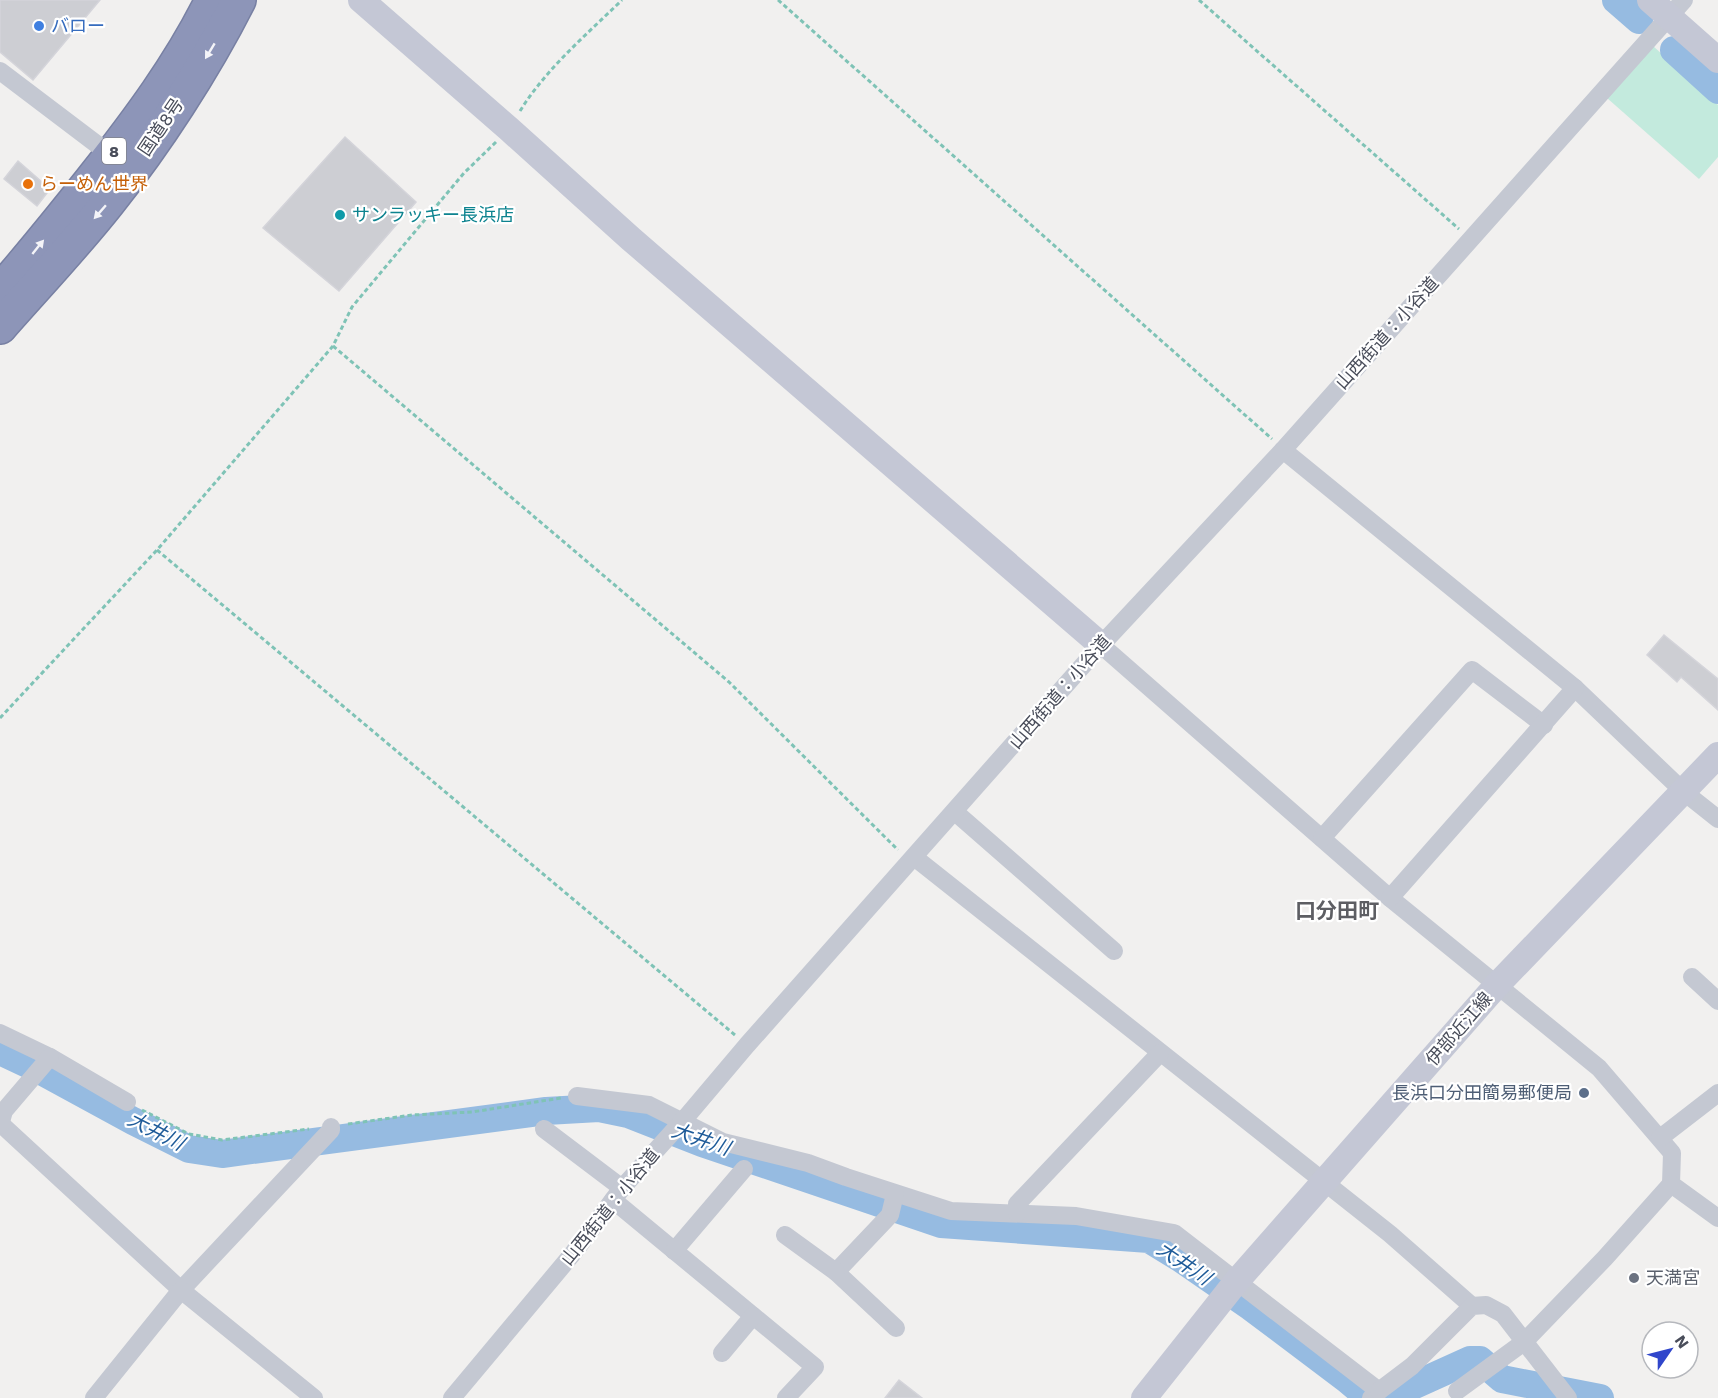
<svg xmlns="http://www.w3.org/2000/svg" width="1718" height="1398" font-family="'Work Sans','Noto Sans JP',sans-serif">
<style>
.green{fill:#c3eadd}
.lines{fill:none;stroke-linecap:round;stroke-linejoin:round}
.river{stroke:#96bbe1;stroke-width:28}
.building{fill:#cdced3;stroke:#d4d4da;stroke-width:1.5}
.highway-casing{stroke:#7880a3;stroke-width:36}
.path{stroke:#7fc3b6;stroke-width:3;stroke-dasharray:4.5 3;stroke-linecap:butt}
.street{stroke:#c4c8d2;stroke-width:18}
.secondary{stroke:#c4c7d5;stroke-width:26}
.highway{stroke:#8d95b8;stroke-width:33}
.oneway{fill:#f4f4f8}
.shop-dot{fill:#3f7fe0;stroke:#fff;stroke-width:2}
.food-dot{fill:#e8710a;stroke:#fff;stroke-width:2}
.culture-dot{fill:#0f9aa8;stroke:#fff;stroke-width:2}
.service-dot{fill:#5c6f8a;stroke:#fff;stroke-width:2}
.worship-dot{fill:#6b7280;stroke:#fff;stroke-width:2}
.labels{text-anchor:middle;stroke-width:4.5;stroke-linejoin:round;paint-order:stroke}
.shield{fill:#fff;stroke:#80828c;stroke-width:1.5}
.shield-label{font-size:16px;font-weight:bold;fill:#494d5a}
.shop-label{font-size:18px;fill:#366cbe;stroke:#fff;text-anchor:start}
.street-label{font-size:18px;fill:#494d5a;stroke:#fff}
.food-label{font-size:18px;fill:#c56008;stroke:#fff;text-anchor:start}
.culture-label{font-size:18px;fill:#0d838f;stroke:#fff;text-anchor:start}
.service-label{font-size:18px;fill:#4e5e75;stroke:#fff;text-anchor:end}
.worship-label{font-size:18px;fill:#5b616d;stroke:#fff;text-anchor:start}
.water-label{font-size:20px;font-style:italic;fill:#1e5b99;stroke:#fff}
.quarter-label{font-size:21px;font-weight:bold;fill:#5d5e63;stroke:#fff}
</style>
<rect width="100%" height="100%" fill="#f1f0ef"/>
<path class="green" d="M1653,46L1718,105V157L1699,179L1607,98Z"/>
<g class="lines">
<g class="river">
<path d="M1616,0L1639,20"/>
<path d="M1674,50L1718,90"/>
<path d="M0,1051L32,1066L133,1121L189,1149L222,1154L546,1111L599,1108L628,1114L702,1143L941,1224L1149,1239L1180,1258L1251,1307L1348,1380L1369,1398"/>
<path d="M1380,1398L1397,1393L1470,1360H1480L1502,1379L1600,1398"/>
</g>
</g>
<g class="building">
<path d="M0,0H100L33,80L0,52Z"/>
<path d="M345,137L416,202L339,291L263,228Z"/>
<path d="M18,161L50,189L37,206L4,179Z"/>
<path d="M1664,635L1718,679V710L1681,677L1677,682L1647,655Z"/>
<path d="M899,1380L922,1398H885Z"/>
</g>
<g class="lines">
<g class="highway-casing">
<g id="highway">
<path d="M0,291C32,254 63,216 93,178C137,122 180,65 212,0"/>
<path d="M0,327C36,286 74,246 108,203C156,143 204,69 239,0"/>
</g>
</g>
<g class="path">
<path d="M778,0L1272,439"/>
<path d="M1199,0L1459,229"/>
<path d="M520,111C546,69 586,35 622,0"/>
<path d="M333,346L729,682L898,850"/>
<path d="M157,550L735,1035"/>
<path d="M0,718L157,550L333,346L352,307L464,173L496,142"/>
<path d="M142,1110L189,1134L222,1140L309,1129"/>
<path d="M348,1124L412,1115L472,1112L561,1098"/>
</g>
<g class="street">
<path d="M0,71L111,155"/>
<path d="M1283,450L1575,688L1684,792L1718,819"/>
<path d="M1101,645L1390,898L1599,1068L1672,1153L1671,1184L1718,1218"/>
<path d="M955,812L1114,951"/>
<path d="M1322,838L1472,670L1544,725"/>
<path d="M914,857L1390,1234L1472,1306"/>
<path d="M1390,898L1575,688"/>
<path d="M1692,977L1718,1001"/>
<path d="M0,1033L50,1057L127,1102"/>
<path d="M577,1096L649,1105L723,1142L808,1163L846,1177L951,1211L1076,1216L1174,1233L1379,1391L1371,1398"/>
<path d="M1,1124L181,1290L331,1130V1127"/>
<path d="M0,1125L4,1111L50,1057"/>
<path d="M544,1129L622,1188"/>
<path d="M1660,1138L1718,1093"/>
<path d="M895,1194L890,1215L836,1272L896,1328"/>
<path d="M613,1200L815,1367L786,1398"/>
<path d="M1017,1213V1204L1160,1053"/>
<path d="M785,1235L836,1272"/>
<path d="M674,1251L744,1169"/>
<path d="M722,1353L753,1316"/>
<path d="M1379,1391L1412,1366L1472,1306L1486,1305L1503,1314L1568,1398"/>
<path d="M1457,1391L1524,1342L1605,1258L1671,1184"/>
<path d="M94,1398L181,1290L314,1398"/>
<path d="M452,1398L574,1252L622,1188L687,1116L747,1045L1101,645L1283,450L1684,0"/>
</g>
<g class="secondary">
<path d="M361,0L509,129L631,239L1101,645"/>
<path d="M1650,0L1718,60"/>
<path d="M1144,1398L1236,1282L1497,985L1718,755"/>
</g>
<use href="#highway" class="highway"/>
</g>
<defs><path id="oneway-solid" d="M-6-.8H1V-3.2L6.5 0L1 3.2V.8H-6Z" transform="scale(1.5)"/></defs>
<g class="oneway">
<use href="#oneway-solid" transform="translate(210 51) rotate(121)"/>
<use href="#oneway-solid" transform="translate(100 212) rotate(131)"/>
<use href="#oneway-solid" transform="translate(38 247) rotate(-51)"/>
</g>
<circle class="shop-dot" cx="39" cy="26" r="6"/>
<circle class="food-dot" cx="28" cy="184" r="6"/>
<circle class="culture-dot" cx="340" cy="215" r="6"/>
<circle class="service-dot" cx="1584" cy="1093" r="6"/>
<circle class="worship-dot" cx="1634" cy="1278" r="6"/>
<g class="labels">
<rect class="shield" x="102" y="138" width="24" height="26" rx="4.5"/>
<g class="shield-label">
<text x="114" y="157">8</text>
</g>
<g class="shop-label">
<text x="51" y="32">バロー</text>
</g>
<g class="street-label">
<text transform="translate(161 127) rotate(-56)" y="6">国道8号</text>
<text transform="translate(1387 333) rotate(-48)" y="6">山西街道：小谷道</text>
<text transform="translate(1060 692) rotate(-49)" y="6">山西街道：小谷道</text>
<text transform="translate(1459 1029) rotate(-49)" y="6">伊部近江線</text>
<text transform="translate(610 1207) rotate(-51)" y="6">山西街道：小谷道</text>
</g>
<g class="food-label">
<text x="40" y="190">らーめん世界</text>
</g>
<g class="culture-label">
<text x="352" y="221">サンラッキー長浜店</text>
</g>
<g class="service-label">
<text x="1572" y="1099">長浜口分田簡易郵便局</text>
</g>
<g class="worship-label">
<text x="1646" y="1284">天満宮</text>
</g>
<g class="water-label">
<text transform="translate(156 1131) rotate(27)" y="7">大井川</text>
<text transform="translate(701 1139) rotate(19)" y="7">大井川</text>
<text transform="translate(1184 1263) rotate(34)" y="7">大井川</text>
</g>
<g class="quarter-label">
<text x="1337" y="918">口分田町</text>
</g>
</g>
<g transform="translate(1670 1350) rotate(55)"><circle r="28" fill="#ffffff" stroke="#b6b8bd" stroke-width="1.5"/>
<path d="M0-4.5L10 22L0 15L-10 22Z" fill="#3046cb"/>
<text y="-9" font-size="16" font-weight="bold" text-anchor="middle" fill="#494d5a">N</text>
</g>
</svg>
